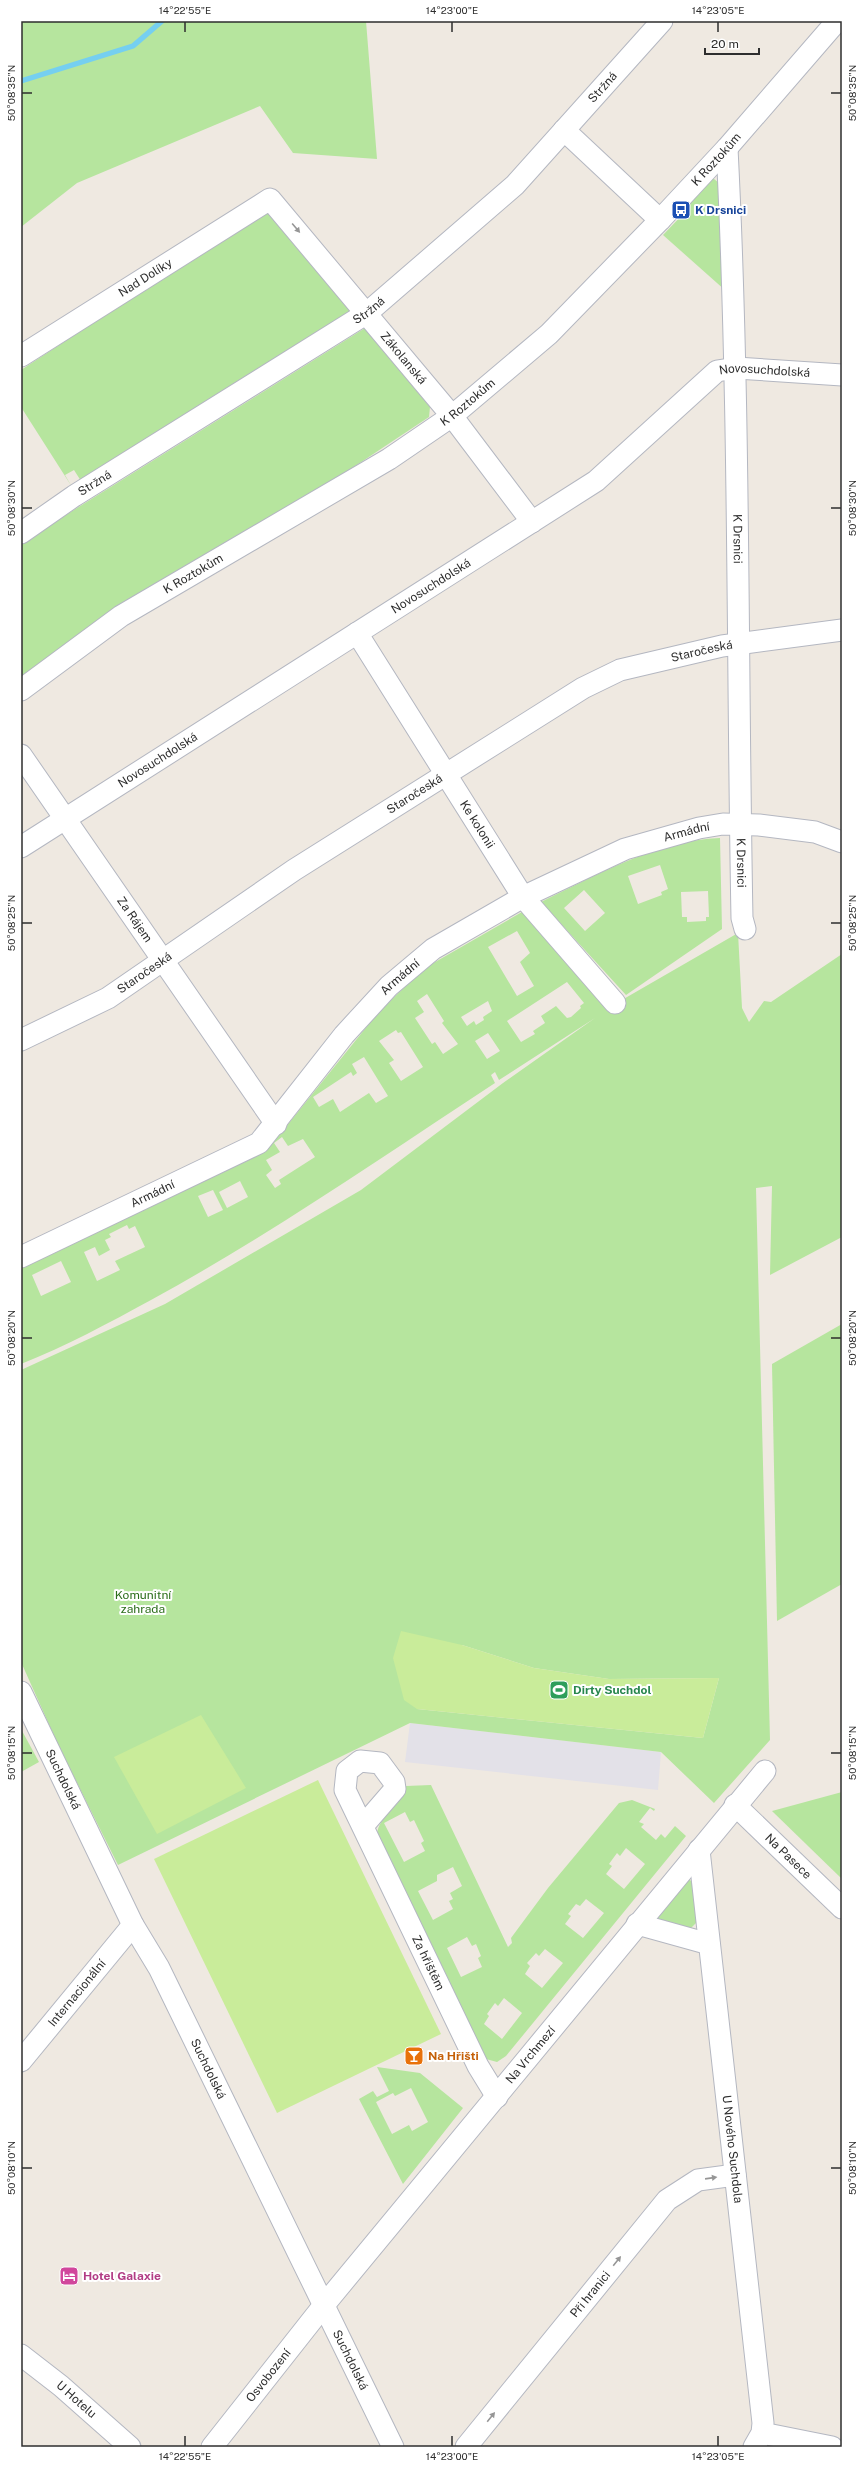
<svg xmlns="http://www.w3.org/2000/svg" width="863" height="2468" font-family="'Public Sans',sans-serif">
<style>
.industrial{fill:#e3e1e8}
.green{fill:#b6e59e;fill-rule:evenodd}
.pitch{fill:#c9ec9a}
.lines{fill:none;stroke-linecap:round;stroke-linejoin:round}
.stream{stroke:#75cff0;stroke-width:5.5}
.minor-casing{stroke:#b4b7c1;stroke-width:23}
.minor{stroke:#fff;stroke-width:21}
.oneway{fill:#969696}
.ticks{fill:none;stroke:#2e2e2e;stroke-width:1.5}
.labels{text-anchor:middle;stroke-width:4;stroke-linejoin:round;paint-order:stroke}
.street-label{font-size:12px;fill:#2e2e2e;stroke:#fff}
.transit-label{font-size:12px;font-weight:bold;fill:#164399;stroke:#fff;text-anchor:start}
.park-label{font-size:12px;fill:#2c6e1b;stroke:#fff}
.leisure-label{font-size:12px;font-weight:bold;fill:#27864d;stroke:#fff;text-anchor:start}
.food-label{font-size:12px;font-weight:bold;fill:#c56008;stroke:#fff;text-anchor:start}
.hotel-label{font-size:12px;font-weight:bold;fill:#b23c85;stroke:#fff;text-anchor:start}
.neatline{fill:none;stroke:#2e2e2e;stroke-width:1.5}
.ticks-label{font-size:10px;text-anchor:middle;fill:#2e2e2e}
</style>
<rect width="100%" height="100%" fill="#efe9e1"/>
<path class="industrial" d="M410,1723L661,1752L658,1790L405,1762Z"/>
<g class="green">
<path d="M21,21H366L377,159L293,153L260,106L77,183L21,227Z"/>
<path d="M706,179H714L719,183L726,291L663,235L686,211L681,205Z"/>
<path d="M266,210L352,312L81,481L74,470L65,475L72,487L21,407V370Z"/>
<path d="M365,328L430,407L429,417L21,688V543Z"/>
<path d="M720,838L722,929L626,995L541,902C597,875 657,840 720,838ZM660,865L668,889L661,892L662,895L638,904L628,876ZM584,890L605,913L585,931L564,908ZM708,891L709,917H706V921L687,922V917H682L681,892Z"/>
<path d="M522,912L608,1008L738,933L742,1008L749,1022L764,1001L771,1002L842,954V1237L770,1275L772,1186L756,1188L770,1740L714,1803L661,1752L410,1723L118,1865L60,1749L21,1662V1370L165,1304L361,1190L503,1083L595,1018L499,1080L495,1072L491,1075L495,1083C382,1157 270,1235 151,1300C109,1323 66,1346 21,1364V1268L267,1148L276,1139L377,1014L423,969ZM517,931L530,953L520,962L534,986L517,996L488,947ZM567,982L584,1003L580,1006L581,1008L571,1017L567,1018L556,1006L541,1016L545,1023L533,1031L535,1034L521,1042L507,1021ZM427,994L444,1021L442,1023L458,1044L443,1054L435,1042L432,1044L415,1018L424,1012L417,1001ZM488,1001L492,1011L483,1017L484,1020L476,1025L474,1021L467,1026L461,1017ZM396,1030L398,1033L401,1032L423,1067L401,1081L389,1063L394,1060L379,1041ZM488,1033L500,1051L487,1059L475,1041ZM364,1057L388,1096L376,1103L369,1093L340,1112L333,1099L319,1107L313,1097L351,1072L353,1076L357,1073L352,1064ZM282,1137L288,1146L303,1139L315,1157L279,1180L281,1184L275,1188L266,1175L272,1170L266,1160L280,1152L274,1143ZM240,1181L248,1197L227,1208L219,1192ZM213,1190L223,1210L208,1217L198,1196ZM127,1225L129,1229L135,1226L145,1247L115,1261L120,1270L97,1281L84,1252L95,1247L99,1256L110,1250L105,1240L111,1237L109,1234ZM61,1261L71,1282L41,1296L32,1275ZM462,1645L534,1668L609,1679L719,1678L703,1738L417,1709Z"/>
<path d="M842,1324V1584L777,1621L772,1364Z"/>
<path d="M21,1729L39,1762L21,1772Z"/>
<path d="M431,1785L508,1947L512,1943L511,1938L548,1888L619,1803L632,1800L655,1809L654,1811L650,1808L639,1822L644,1824L641,1827L656,1840L661,1834L665,1838L675,1826L686,1836L506,2056L497,2062L486,2059L377,1835C378,1815 403,1806 406,1786ZM405,1812L410,1822L414,1820L424,1841L421,1843L425,1851L404,1862L384,1823ZM626,1848L645,1864L624,1889L606,1874L612,1866L609,1864L617,1853L620,1856ZM453,1867L462,1886L450,1893L453,1899L449,1901L453,1909L433,1920L418,1891L437,1881V1875ZM586,1899L604,1913L583,1938L565,1924L571,1916L568,1914L576,1904L580,1906ZM467,1937L472,1946L476,1944L481,1956L478,1958L482,1967L461,1977L447,1948ZM545,1949L563,1963L542,1988L525,1974L530,1966L527,1963L536,1953L539,1956ZM504,1998L522,2013L502,2039L484,2024L489,2016L487,2014L495,2003L498,2006Z"/>
<path d="M842,1792V1879L772,1811Z"/>
<path d="M689,1878L692,1883L697,1922L689,1930L656,1919Z"/>
<path d="M377,2067L420,2073L463,2108L403,2184L359,2099L373,2091L377,2097L389,2091ZM411,2088L428,2122L412,2131L409,2125L392,2134L376,2102L393,2093L395,2096Z"/>
</g>
<g class="pitch">
<path d="M401,1631L462,1645L534,1668L609,1679L719,1678L703,1738L417,1709L404,1700L393,1658Z"/>
<path d="M201,1715L246,1788L157,1834L114,1757Z"/>
<path d="M318,1780L441,2034L277,2113L154,1859Z"/>
</g>
<g class="lines">
<path class="stream" d="M21,81L133,46L162,21"/>
<g class="minor-casing">
<g id="minor">
<path d="M564,130L660,220"/>
<path id="s1" d="M727,148C740,405 737,661 742,918L745,929"/>
<path id="s2" d="M21,356L270,199L452,416L532,522"/>
<path id="s3" d="M21,533L74,496L367,313L515,185L662,21"/>
<path id="s4" d="M357,633L523,897L615,1003"/>
<path id="s5" d="M21,690L121,616L389,459L452,416L549,334L660,220L727,148L837,21"/>
<path id="s6" d="M21,755L276,1124"/>
<path id="s7" d="M21,847L596,481L717,371L736,368L842,375"/>
<path id="s8" d="M21,1040L108,998L294,870L583,688L620,670L722,646L842,630"/>
<path id="s9" d="M21,1257L259,1143L344,1035L389,986L433,949L523,897L625,849L699,828L723,824L759,825L815,832L842,842"/>
<path id="s10" d="M21,1692L133,1925L159,1968L393,2447"/>
<path id="s11" d="M735,1805L842,1908"/>
<path id="s12" d="M363,1826L395,1789L394,1782L380,1763L360,1761L347,1771L345,1790L478,2066L497,2097"/>
<path id="s13" d="M699,1850L763,2423L762,2433L754,2447"/>
<path d="M637,1924L709,1944"/>
<path id="s14" d="M21,2061L133,1925"/>
<path id="s15" d="M21,2355L61,2386L130,2447"/>
<path d="M762,2433L832,2447"/>
<path id="s16" d="M212,2447L324,2305L765,1771"/>
<path id="s17" d="M466,2447L667,2200L698,2180L735,2175"/>
</g>
</g>
<use href="#minor" class="minor"/>
</g>
<defs><path id="oneway-solid" d="M-6-.8H1V-3.2L6.5 0L1 3.2V.8H-6Z"/></defs>
<g class="oneway">
<use href="#oneway-solid" transform="translate(296 228) rotate(50)"/>
<use href="#oneway-solid" transform="translate(711 2178) rotate(-8)"/>
<use href="#oneway-solid" transform="translate(617 2261) rotate(-51)"/>
<use href="#oneway-solid" transform="translate(491 2417) rotate(-51)"/>
</g>
<path class="ticks" d="M185,22V32M452,22V32M718,22V32M22,93H32M831,93H841M22,508H32M831,508H841M22,923H32M831,923H841M22,1338H32M831,1338H841M22,1753H32M831,1753H841M22,2168H32M831,2168H841M185,2436V2446M452,2436V2446M718,2436V2446"/>
<defs>
<g id="bus-square" transform="scale(1)"><rect x="-9" y="-9" width="18" height="18" rx="4" fill="#1a4fb4" stroke="#fff"/><path d="M-5-6H5V4H4V6H2V4H-2V6H-4V4H-5ZM-3.5-4V0h7V-4ZM-3.5 1.2v1.5H-2V1.2ZM2 1.2v1.5H3.5V1.2Z" fill="#fff"/></g>
<g id="stadium-square" transform="scale(1)"><rect x="-9" y="-9" width="18" height="18" rx="4" fill="#2e9e5b" stroke="#fff"/><path d="M0-5a6.5 5 0 1 0 0 10a6.5 5 0 1 0 0-10ZM-3.5-1.8h7v3.6h-7Z" fill="#fff"/></g>
<g id="bar-square" transform="scale(1)"><rect x="-9" y="-9" width="18" height="18" rx="4" fill="#e8710a" stroke="#fff"/><path d="M-6-5H6L.8 .8V4.5H3.5V6h-7V4.5H-.8V.8Z" fill="#fff"/></g>
<g id="hotel-square" transform="scale(1)"><rect x="-9" y="-9" width="18" height="18" rx="4" fill="#d1479c" stroke="#fff"/><path d="M-6-4.5h1.5V1H6V5H4.5V3h-9V5H-6ZM-4 0a1.8 1.8 0 1 1 3.6 0ZM.5 0V-2.5h3Q6-2.5 6 0Z" fill="#fff"/></g>
</defs>
<g fill-rule="evenodd">
<use href="#bus-square" x="681" y="210"/>
<use href="#stadium-square" x="559" y="1690"/>
<use href="#bar-square" x="414" y="2056"/>
<use href="#hotel-square" x="69" y="2276"/>
</g>
<g class="labels">
<g class="street-label">
<text dy="4" stroke="none"><textPath href="#s3" startOffset="737">Stržná</textPath></text>
<text dy="4" stroke="none"><textPath href="#s5" startOffset="880">K Roztokům</textPath></text>
<text dy="4" stroke="none"><textPath href="#s2" startOffset="147">Nad Dolíky</textPath></text>
<text dy="4" stroke="none"><textPath href="#s3" startOffset="413">Stržná</textPath></text>
<text dy="4" stroke="none"><textPath href="#s2" startOffset="502">Zákolanská</textPath></text>
<text dy="4" stroke="none"><textPath href="#s7" startOffset="893">Novosuchdolská</textPath></text>
<text dy="4" stroke="none"><textPath href="#s5" startOffset="532">K Roztokům</textPath></text>
<text dy="4" stroke="none"><textPath href="#s3" startOffset="89">Stržná</textPath></text>
<text dy="4" stroke="none"><textPath href="#s1" startOffset="391">K Drsnici</textPath></text>
<text dy="4" stroke="none"><textPath href="#s5" startOffset="208">K Roztokům</textPath></text>
<text dy="4" stroke="none"><textPath href="#s7" startOffset="486">Novosuchdolská</textPath></text>
<text dy="4" stroke="none"><textPath href="#s8" startOffset="789">Staročeská</textPath></text>
<text dy="4" stroke="none"><textPath href="#s7" startOffset="162">Novosuchdolská</textPath></text>
<text dy="4" stroke="none"><textPath href="#s8" startOffset="465">Staročeská</textPath></text>
<text dy="4" stroke="none"><textPath href="#s4" startOffset="226">Ke kolonii</textPath></text>
<text dy="4" stroke="none"><textPath href="#s9" startOffset="806">Armádní</textPath></text>
<text dy="4" stroke="none"><textPath href="#s1" startOffset="715">K Drsnici</textPath></text>
<text dy="4" stroke="none"><textPath href="#s6" startOffset="200">Za Rájem</textPath></text>
<text dy="4" stroke="none"><textPath href="#s8" startOffset="141">Staročeská</textPath></text>
<text dy="4" stroke="none"><textPath href="#s9" startOffset="482">Armádní</textPath></text>
<text dy="4" stroke="none"><textPath href="#s9" startOffset="146">Armádní</textPath></text>
<text dy="4" stroke="none"><textPath href="#s10" startOffset="97">Suchdolská</textPath></text>
<text dy="4" stroke="none"><textPath href="#s11" startOffset="74">Na Pasece</textPath></text>
<text dy="4" stroke="none"><textPath href="#s12" startOffset="327">Za hřištěm</textPath></text>
<text dy="4" stroke="none"><textPath href="#s14" startOffset="88">Internacionální</textPath></text>
<text dy="4" stroke="none"><textPath href="#s16" startOffset="505">Na Vrchmezí</textPath></text>
<text dy="4" stroke="none"><textPath href="#s10" startOffset="421">Suchdolská</textPath></text>
<text dy="4" stroke="none"><textPath href="#s13" startOffset="301">U Nového Suchdola</textPath></text>
<text dy="4" stroke="none"><textPath href="#s17" startOffset="197">Při hranici</textPath></text>
<text dy="4" stroke="none"><textPath href="#s10" startOffset="745">Suchdolská</textPath></text>
<text dy="4" stroke="none"><textPath href="#s16" startOffset="91">Osvobození</textPath></text>
<text dy="4" stroke="none"><textPath href="#s15" startOffset="71">U Hotelu</textPath></text>
</g>
<g class="transit-label">
<text x="695" y="214">K Drsnici</text>
</g>
<g class="park-label">
<text x="143" y="1599">Komunitní<tspan x="143" dy="14">zahrada</tspan></text>
</g>
<g class="leisure-label">
<text x="573" y="1694">Dirty Suchdol</text>
</g>
<g class="food-label">
<text x="428" y="2060">Na Hřišti</text>
</g>
<g class="hotel-label">
<text x="83" y="2280">Hotel Galaxie</text>
</g>
</g>
<rect width="863" height="2468" fill="none" stroke="#ffffff" stroke-width="44"/>
<path d="M705 48v6h54v-6" fill="none" stroke="#2e2e2e" stroke-width="2"/>
<text x="711" y="48" font-size="12" fill="#2e2e2e" stroke="#ffffff" stroke-width="3" paint-order="stroke">20 m</text>
<rect x="22" y="22" width="819" height="2424" class="neatline"/>
<g class="ticks-label">
<text x="185" y="14">14°22'55"E</text>
<text x="452" y="14">14°23'00"E</text>
<text x="718" y="14">14°23'05"E</text>
<text transform="translate(11 93) rotate(-90)" y="4">50°08'35"N</text>
<text transform="translate(852 93) rotate(-90)" y="4">50°08'35"N</text>
<text transform="translate(11 508) rotate(-90)" y="4">50°08'30"N</text>
<text transform="translate(852 508) rotate(-90)" y="4">50°08'30"N</text>
<text transform="translate(11 923) rotate(-90)" y="4">50°08'25"N</text>
<text transform="translate(852 923) rotate(-90)" y="4">50°08'25"N</text>
<text transform="translate(11 1338) rotate(-90)" y="4">50°08'20"N</text>
<text transform="translate(852 1338) rotate(-90)" y="4">50°08'20"N</text>
<text transform="translate(11 1753) rotate(-90)" y="4">50°08'15"N</text>
<text transform="translate(852 1753) rotate(-90)" y="4">50°08'15"N</text>
<text transform="translate(11 2168) rotate(-90)" y="4">50°08'10"N</text>
<text transform="translate(852 2168) rotate(-90)" y="4">50°08'10"N</text>
<text x="185" y="2460">14°22'55"E</text>
<text x="452" y="2460">14°23'00"E</text>
<text x="718" y="2460">14°23'05"E</text>
</g>
</svg>
